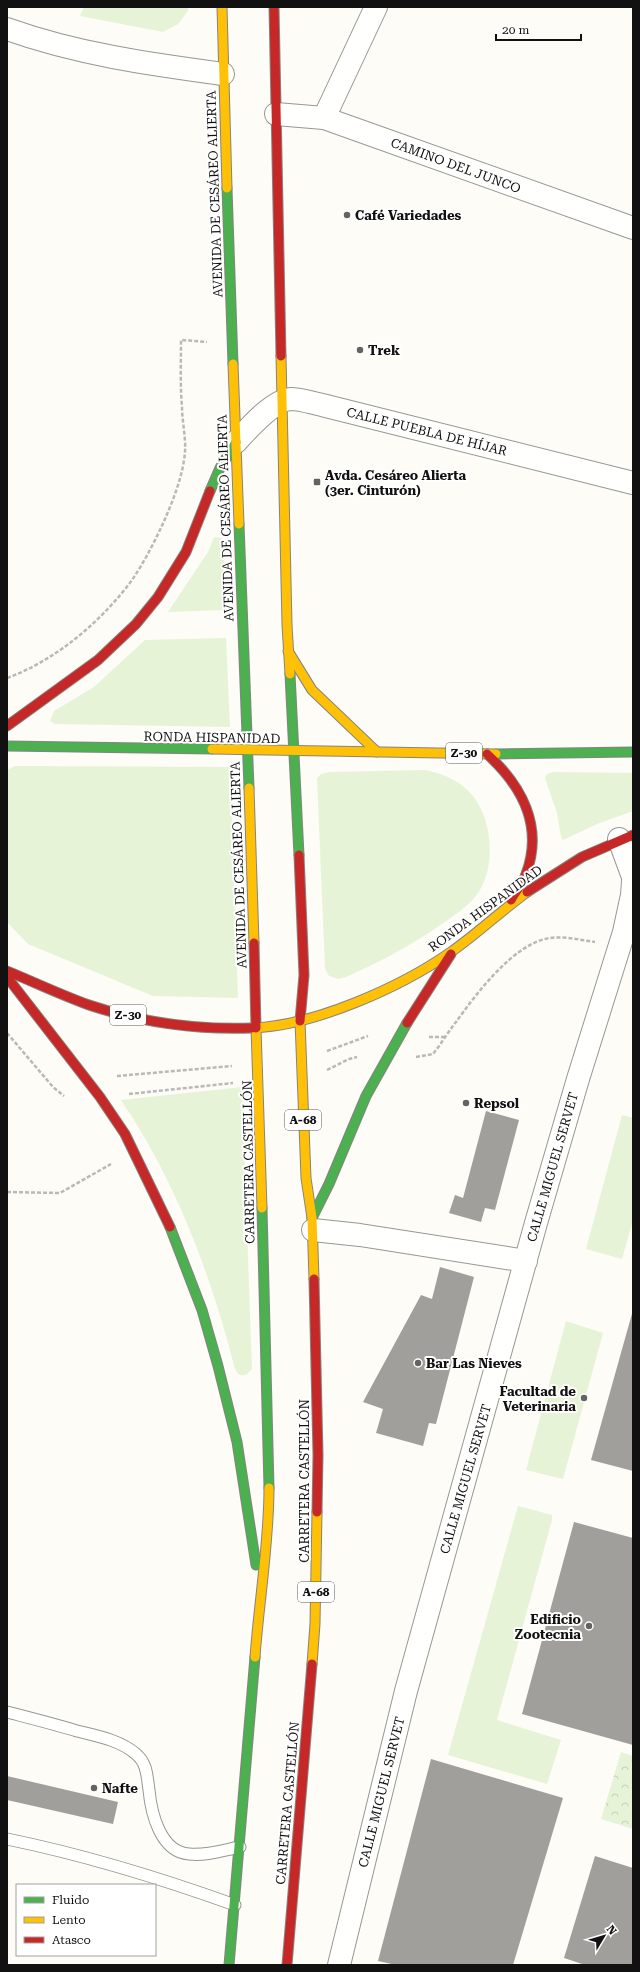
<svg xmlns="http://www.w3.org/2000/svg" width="640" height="1972" font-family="'Roboto Serif',serif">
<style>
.grass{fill:#e7f3d7}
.park{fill:url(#park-crowns)}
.building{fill:#a19f9c}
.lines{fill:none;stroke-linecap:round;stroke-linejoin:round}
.lane-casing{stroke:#979795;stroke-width:13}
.street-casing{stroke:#979795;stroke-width:24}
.fast-casing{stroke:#858482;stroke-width:11}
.slow-casing{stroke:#858482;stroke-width:11}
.jam-casing{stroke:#858482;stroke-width:11}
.path{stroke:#b9b9b8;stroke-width:2.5;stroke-dasharray:4 2;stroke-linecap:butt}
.lane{stroke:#fffffe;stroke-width:11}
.street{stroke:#fffffe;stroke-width:22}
.fast{stroke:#4caf50;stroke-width:9}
.slow{stroke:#ffc107;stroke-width:9}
.jam{stroke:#c62828;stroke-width:9}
.poi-dot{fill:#646362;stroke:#fff;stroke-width:1.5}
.labels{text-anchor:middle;stroke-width:4;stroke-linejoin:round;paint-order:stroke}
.shield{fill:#fff;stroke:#585858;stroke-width:1}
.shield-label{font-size:12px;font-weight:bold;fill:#111}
.street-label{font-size:13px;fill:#111;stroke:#fff}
.poi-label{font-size:13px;font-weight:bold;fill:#111;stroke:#fff;text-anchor:start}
</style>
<defs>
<pattern id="park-crowns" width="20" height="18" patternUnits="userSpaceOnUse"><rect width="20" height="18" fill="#e7f3d7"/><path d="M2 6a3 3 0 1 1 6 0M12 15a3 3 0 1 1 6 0" fill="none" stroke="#c5cfb8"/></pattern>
</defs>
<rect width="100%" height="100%" fill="#fdfcf7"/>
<g class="grass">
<path d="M84,7H188V11L178,24L163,32L80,16Z"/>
<path d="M214,537L221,538L224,543L225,610L168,612L208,552Z"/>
<path d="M226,638L230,727L55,724L50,721L54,711L94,687L145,640Z"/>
<path d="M15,766L230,767L238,998L153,996L28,944L7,922V770Z"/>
<path d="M425,770C454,776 475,789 485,819C493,844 492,876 475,897C466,908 453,916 442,924C412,945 380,962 346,977L338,979L329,976L325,968L317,778L321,774L329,772Z"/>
<path d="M554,772L633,773V811L597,824L563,840L561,837L557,813L545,778L547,774Z"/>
<path d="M242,1087L252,1369L246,1375C240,1376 238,1375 235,1369C211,1275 176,1181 121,1100Z"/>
<path d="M622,1115L633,1118V1220L622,1259L586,1249Z"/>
<path d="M566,1321L603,1333L563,1479L526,1470Z"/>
<path d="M518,1506L552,1515V1520L497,1720L561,1740L547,1784L448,1755Z"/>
</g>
<path class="park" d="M621,1752L633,1756V1829L601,1819Z"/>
<g class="building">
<path d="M486,1111L519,1120L495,1210L485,1208L481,1222L449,1213L455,1195L463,1198Z"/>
<path d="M440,1267L474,1277L436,1424L429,1423L423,1446L376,1433L383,1409L363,1402L421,1295L432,1299Z"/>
<path d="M633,1310V1471L591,1460Z"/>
<path d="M574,1522L633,1538V1745L522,1714Z"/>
<path d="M431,1759L563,1798L513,1965H396L378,1961Z"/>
<path d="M7,1776L118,1802L113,1824L7,1800Z"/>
<path d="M595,1856L633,1868V1965H585L564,1958Z"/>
</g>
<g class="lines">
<g class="lane-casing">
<g id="lane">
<path d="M7,1712C30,1718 54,1724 77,1731C97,1736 120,1740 136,1754C147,1763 147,1776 149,1790C151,1812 160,1852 189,1854C206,1856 224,1850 240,1847"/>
<path d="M7,1839C85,1855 160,1878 235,1905"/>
</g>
</g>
<g class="street-casing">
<g id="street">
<path d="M7,29C77,54 149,64 223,74"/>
<path d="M276,114L324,118L633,228"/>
<path d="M324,118L376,7"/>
<path d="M236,442C248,429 273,400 291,399C301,399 312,403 322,405L633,483"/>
<path d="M619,839L633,877"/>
<path d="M313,1230L360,1235L526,1261"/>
<path d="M339,1965L406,1691L536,1223L578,1079L624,932L632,895L633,881"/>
</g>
</g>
<g class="fast-casing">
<g id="fast">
<path d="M227,188L233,364"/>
<path d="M210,491L220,468L236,442"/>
<path d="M239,524L249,788"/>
<path d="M290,674L299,855"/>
<path d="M7,746L212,749"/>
<path d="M496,754L633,752"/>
<path d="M262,1208L269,1488"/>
<path d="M312,1218L329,1184L366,1096L407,1023"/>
<path d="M170,1227L202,1310L218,1366L237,1442L256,1565"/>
<path d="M229,1965L255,1657"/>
</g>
</g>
<g class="slow-casing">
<g id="slow">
<path d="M222,7L227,188"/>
<path d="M281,356L287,625L290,674"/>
<path d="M233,364L239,524"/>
<path d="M288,651L312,690L377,752"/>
<path d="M212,749L496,754"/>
<path d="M249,788L254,943"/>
<path d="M300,1021L306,1178L312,1218L314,1279"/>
<path d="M252,1028C314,1026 401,987 451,952C478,933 501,911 527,892"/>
<path d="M256,1028L262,1208"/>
<path d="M255,1657C259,1601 269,1545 269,1488"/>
<path d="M312,1664L315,1624L317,1512"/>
</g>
</g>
<g class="jam-casing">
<g id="jam">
<path d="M274,7L281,356"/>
<path d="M7,726L98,660L136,624L158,597L186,552L210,491"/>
<path d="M487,754C521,785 544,826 526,874C523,883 516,891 511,900"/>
<path d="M299,855L304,975L300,1021"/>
<path d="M527,892L582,857L633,835"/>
<path d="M254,943L256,1028"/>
<path d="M7,971C34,982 61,995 89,1005C143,1023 196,1030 252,1028"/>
<path d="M7,977L100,1097L125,1134L170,1227"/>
<path d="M407,1023L451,954"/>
<path d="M314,1279L318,1455L317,1512"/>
<path d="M287,1965L312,1664"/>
</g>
</g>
<g class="path">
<path d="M7,678C55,661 102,621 132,580C145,561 156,539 165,519C174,498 183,475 185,452C186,437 182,421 182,407C180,384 181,362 181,340L207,342"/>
<path d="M7,1033L53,1087L64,1096"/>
<path d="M429,1037H445"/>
<path d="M327,1051L368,1036"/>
<path d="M416,1057L433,1054C441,1044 448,1032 456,1022C476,994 514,943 550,938C565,936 580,940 595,942"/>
<path d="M327,1070L349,1059L357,1057"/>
<path d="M117,1076L232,1066"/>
<path d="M129,1094L233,1083"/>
<path d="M7,1192L60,1193L111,1164"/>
</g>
<use href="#lane" class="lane"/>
<use href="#street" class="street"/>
<use href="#fast" class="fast"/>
<use href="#slow" class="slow"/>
<use href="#jam" class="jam"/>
</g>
<g class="poi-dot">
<circle cx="347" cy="215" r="4"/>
<circle cx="360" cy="350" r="4"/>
<rect x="313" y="478" width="8" height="8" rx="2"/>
<circle cx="466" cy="1103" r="4"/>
<circle cx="418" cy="1363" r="4"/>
<circle cx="584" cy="1398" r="4"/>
<circle cx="589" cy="1626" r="4"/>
<circle cx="94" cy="1788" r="4"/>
</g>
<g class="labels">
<g class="shield">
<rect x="446" y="743" width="36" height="20" rx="3"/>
<rect x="110" y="1005" width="36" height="20" rx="3"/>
<rect x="285" y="1110" width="36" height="20" rx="3"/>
<rect x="298" y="1582" width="36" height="20" rx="3"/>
</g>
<g class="shield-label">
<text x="464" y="757">Z-30</text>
<text x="128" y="1019">Z-30</text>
<text x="303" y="1124">A-68</text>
<text x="316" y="1596">A-68</text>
</g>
<g class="street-label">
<text transform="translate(456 165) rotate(20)" y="5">CAMINO DEL JUNCO</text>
<text transform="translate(214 194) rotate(-92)" y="5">AVENIDA DE CESÁREO ALIERTA</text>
<text transform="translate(427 431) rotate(14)" y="5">CALLE PUEBLA DE HÍJAR</text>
<text transform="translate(225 518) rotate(-92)" y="5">AVENIDA DE CESÁREO ALIERTA</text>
<text transform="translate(212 737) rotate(1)" y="5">RONDA HISPANIDAD</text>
<text transform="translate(238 865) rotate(-92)" y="5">AVENIDA DE CESÁREO ALIERTA</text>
<text transform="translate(485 908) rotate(-36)" y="5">RONDA HISPANIDAD</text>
<text transform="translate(248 1162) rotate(-91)" y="5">CARRETERA CASTELLÓN</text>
<text transform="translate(552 1167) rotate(-74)" y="5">CALLE MIGUEL SERVET</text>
<text transform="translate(465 1479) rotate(-74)" y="5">CALLE MIGUEL SERVET</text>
<text transform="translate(304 1481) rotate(-90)" y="5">CARRETERA CASTELLÓN</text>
<text transform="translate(381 1792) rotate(-76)" y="5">CALLE MIGUEL SERVET</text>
<text transform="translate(287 1803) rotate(-85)" y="5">CARRETERA CASTELLÓN</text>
</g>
<g class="poi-label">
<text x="355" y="220">Café Variedades</text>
<text x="368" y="355">Trek</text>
<text x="325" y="480">Avda. Cesáreo Alierta<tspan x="325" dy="15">(3er. Cinturón)</tspan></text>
<text x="474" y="1108">Repsol</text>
<text x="426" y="1368">Bar Las Nieves</text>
<text x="576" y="1396" text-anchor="end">Facultad de<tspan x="576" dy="15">Veterinaria</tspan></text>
<text x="581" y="1624" text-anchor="end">Edificio<tspan x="581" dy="15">Zootecnia</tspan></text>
<text x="102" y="1793">Nafte</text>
</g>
</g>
<rect width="640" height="1972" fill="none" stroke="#111111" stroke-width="16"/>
<rect x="16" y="1884" width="140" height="72" fill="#ffffff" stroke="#a0a0a0"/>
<rect x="24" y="1897" width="20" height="6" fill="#4caf50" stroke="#a0a0a0"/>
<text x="52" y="1904" font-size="12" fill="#111111">Fluido</text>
<rect x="24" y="1917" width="20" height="6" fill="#ffc107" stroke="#a0a0a0"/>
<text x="52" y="1924" font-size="12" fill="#111111">Lento</text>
<rect x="24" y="1937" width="20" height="6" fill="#c62828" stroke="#a0a0a0"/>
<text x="52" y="1944" font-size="12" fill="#111111">Atasco</text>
<g transform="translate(604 1936) rotate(52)" stroke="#ffffff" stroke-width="3" paint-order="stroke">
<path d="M0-3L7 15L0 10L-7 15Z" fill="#111111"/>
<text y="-6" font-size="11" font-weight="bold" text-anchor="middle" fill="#111111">N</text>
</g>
<path d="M496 34v6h85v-6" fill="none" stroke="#111111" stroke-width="2"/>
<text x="502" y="34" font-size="12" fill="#111111" stroke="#ffffff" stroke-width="3" paint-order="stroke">20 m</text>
</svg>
